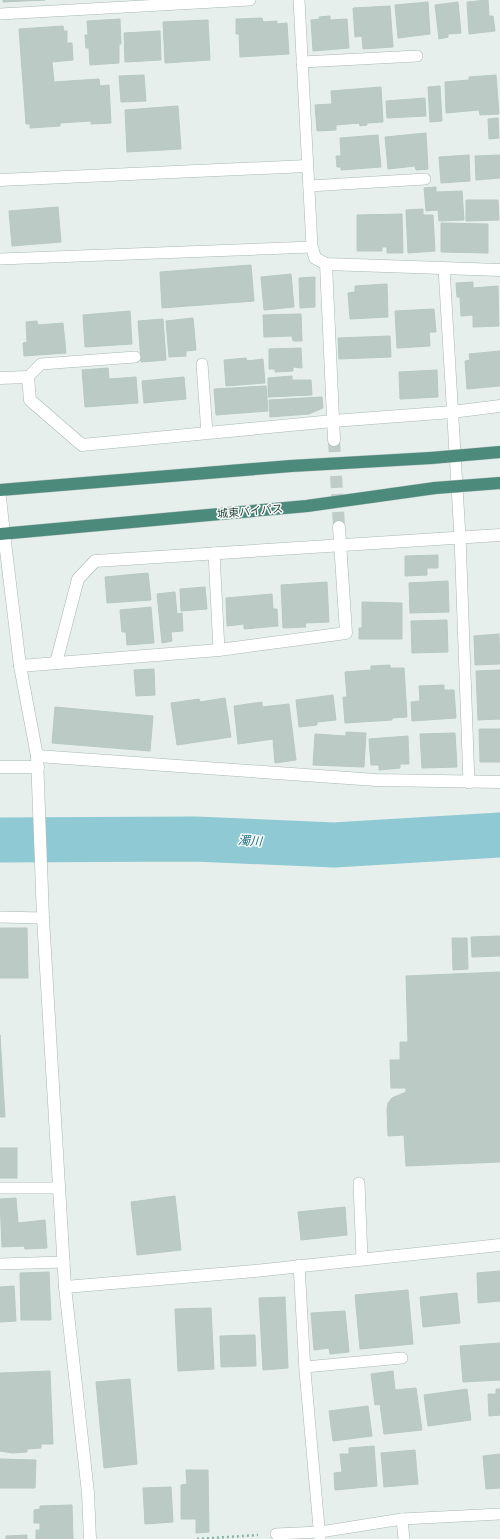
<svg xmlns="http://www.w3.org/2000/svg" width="500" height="1539" font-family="'Archivo Narrow','Noto Sans JP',sans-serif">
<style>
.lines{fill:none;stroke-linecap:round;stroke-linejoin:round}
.river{stroke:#8ec9d4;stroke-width:45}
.building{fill:#bbcac4;stroke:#b8c9c2}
.minor-tunnel{stroke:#bfccc8;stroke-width:12;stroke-dasharray:12 6;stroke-linecap:butt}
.service-casing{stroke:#a8b8b2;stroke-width:12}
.minor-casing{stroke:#a8b8b2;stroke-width:13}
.tertiary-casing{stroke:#a8b8b2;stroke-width:13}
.trunk-casing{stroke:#c2cac8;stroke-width:13}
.path{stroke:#86b3a5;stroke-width:2.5;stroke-dasharray:2 3;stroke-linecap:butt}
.service{stroke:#fff;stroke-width:11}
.minor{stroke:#fff;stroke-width:12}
.tertiary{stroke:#fff;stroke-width:12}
.trunk{stroke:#4c8a7c;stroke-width:12}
.trunk-bridge-casing{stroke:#c2cac8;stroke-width:13;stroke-linecap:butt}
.trunk-bridge{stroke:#4c8a7c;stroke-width:12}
.labels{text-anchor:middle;stroke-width:3;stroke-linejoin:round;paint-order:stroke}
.street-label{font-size:11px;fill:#24423a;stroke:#f7fbf9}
.water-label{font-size:12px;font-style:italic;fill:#1c6f80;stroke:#f7fbf9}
</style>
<rect width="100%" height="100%" fill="#e6efeb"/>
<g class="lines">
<path class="river" d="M0,840L195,839L334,845L500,835"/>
</g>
<g class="building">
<path d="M3,0H45L3,2Z"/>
<path d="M488,0L489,16H493L495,31L469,34L467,2Z"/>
<path d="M428,2L430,34L398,38L395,5Z"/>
<path d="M458,2L461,33L448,34V37L439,39L435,5Z"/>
<path d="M390,6L393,47L363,49L362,36L355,37L353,8Z"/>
<path d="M330,16V20L347,19L349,48L313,51L311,20L320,19L319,17Z"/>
<path d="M262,18L263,22L277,21V24L287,23L289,54L240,57L239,34H236V19Z"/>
<path d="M120,19L121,44H119V63L90,65L89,48H86L85,35H88L87,21Z"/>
<path d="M208,20L210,60L165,63L163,22Z"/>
<path d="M63,26L64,31H67V43H72L73,60L52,62L54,82L99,79L100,86L109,85L111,123L91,124V121L60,123V126L30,128V124H26L19,29Z"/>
<path d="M160,31L161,60L125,62L124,33Z"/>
<path d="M144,75L146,101L121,102L119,76Z"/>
<path d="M496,75L499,114L480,115L479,110L446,113L445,82L469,80V77Z"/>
<path d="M440,86L442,121L430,122L428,87Z"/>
<path d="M381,87L383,122L367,123V125L360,126L359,123L336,125V130L317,131L315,105L332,104L331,91Z"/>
<path d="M425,98L426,116L387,118L386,101Z"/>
<path d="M178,106L181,149L127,152L125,110Z"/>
<path d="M498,118L499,138L489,139L488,119Z"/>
<path d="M426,133L428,169L416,170L415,166L388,169L385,137Z"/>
<path d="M378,135L381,167L341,170V167H337L336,156H341L340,138Z"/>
<path d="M469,155L470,181L441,183L439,157Z"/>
<path d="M500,155V178L476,180L475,156Z"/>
<path d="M436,187V192L462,191L464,220L439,221L438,210L426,211L424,188Z"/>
<path d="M466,200H498L499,220L466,221Z"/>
<path d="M58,207L61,242L12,246L9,211Z"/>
<path d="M423,209V215H433L435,251L408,253L406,210Z"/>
<path d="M402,214L403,253H387V247H382V251H357V215Z"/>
<path d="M441,223L488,224V253L441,252Z"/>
<path d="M251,265L254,301L162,308L160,272Z"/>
<path d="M291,274L294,307L264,310L261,277Z"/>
<path d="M315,277V307L300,308L299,278Z"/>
<path d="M473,282V288L498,286L499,326L473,327V315L461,316L460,297H457L456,283Z"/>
<path d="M387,284L388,317L350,319L348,293L355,292V286Z"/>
<path d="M434,309L436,332H429L430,346L397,348L395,311Z"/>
<path d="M130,311L132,344L85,347L83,315Z"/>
<path d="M301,314L302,341H293L292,336L264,337L263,315Z"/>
<path d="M193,318L196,350L186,351V356L169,357L166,321Z"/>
<path d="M163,319L166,360L141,362L138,321Z"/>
<path d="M37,321L38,325L63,323L66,353L24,356L23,343L27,342L26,322Z"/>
<path d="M390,336L391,357L339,359L338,338Z"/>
<path d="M301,348L302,368L293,367V371L275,372V369H269V349Z"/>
<path d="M500,351V386L467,389L465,361L470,360L469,354Z"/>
<path d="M246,358L247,361L263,359L265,383L226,386L224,360Z"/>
<path d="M108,368L109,379L136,377L138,403L85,407L82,370Z"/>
<path d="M437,370L438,397L400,399L399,372Z"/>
<path d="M292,376V380H311L312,395L268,397V378Z"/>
<path d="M184,377L186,399L144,403L142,381Z"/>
<path d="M266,386L268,411L216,415L214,389Z"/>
<path d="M322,397L323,408L309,414L270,417L269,400Z"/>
<path d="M438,555V568H427V575L405,576V556Z"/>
<path d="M148,573L151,600L107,603L105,577Z"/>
<path d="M448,581L449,612L410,613L409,583Z"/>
<path d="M327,582L329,622L305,623L306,627L283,628L281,585Z"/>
<path d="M205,587L207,609L181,611L180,589Z"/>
<path d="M175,592L177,614L182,613L183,631L171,632L172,641L162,643L157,594Z"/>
<path d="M272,594L273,609H277L278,626L244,629V624L227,626L226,598Z"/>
<path d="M362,602L402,603V639H359V628H362Z"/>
<path d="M151,607L154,643L127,645L126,632H122L120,610Z"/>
<path d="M447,620L448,652L412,653L411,621Z"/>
<path d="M499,634L500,664L475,665L474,636Z"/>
<path d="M390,665V668H404L407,717L392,718V720L345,723L343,697H347L345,672L371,670V666Z"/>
<path d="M154,669L155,695L136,696L134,670Z"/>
<path d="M500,670V719L478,720L476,671Z"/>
<path d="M444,685V690H454L456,718L412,721L411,702L420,701L419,686Z"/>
<path d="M333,695L336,720L317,722V725L299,727L296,700Z"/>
<path d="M225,698L231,737L177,745L171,703L199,699L200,702Z"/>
<path d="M262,702V707L289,704L296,760L275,763L273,739L238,744L234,706Z"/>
<path d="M55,707L153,716L150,751L52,743Z"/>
<path d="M479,729H500V762H480Z"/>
<path d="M346,732L366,733L364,767L313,765L315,734L346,736Z"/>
<path d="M455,733L457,767L422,768L420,734Z"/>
<path d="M408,736L409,764H400V768L379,770V765H371L369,739Z"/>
<path d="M0,928H27L28,978H0Z"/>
<path d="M500,936V956L472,957L471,937Z"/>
<path d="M452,938H467L468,969L453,970Z"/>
<path d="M500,972V1162L406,1166L404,1135L388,1136L387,1109L388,1103L392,1098L406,1092V1088H391L390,1060H400V1042H408L406,976Z"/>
<path d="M0,1035L5,1117H0Z"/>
<rect x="0" y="1148" width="17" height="30"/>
<path d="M175,1196L181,1250L137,1255L131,1202Z"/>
<path d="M16,1198L18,1223L45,1220L47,1248L25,1249L24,1246L2,1247L0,1199Z"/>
<path d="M345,1207L347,1235L301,1240L298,1212Z"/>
<path d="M500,1271V1301L478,1303L477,1273Z"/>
<path d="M49,1272L51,1320H21L20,1273Z"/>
<path d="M14,1286L16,1321L0,1322V1287Z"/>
<path d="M408,1290L413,1344L360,1349L355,1295Z"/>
<path d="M457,1293L460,1323L423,1327L420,1297Z"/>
<path d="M285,1297L288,1368L263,1370L259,1298Z"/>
<path d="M211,1308L214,1369L178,1371L175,1309Z"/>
<path d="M345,1311L349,1352L330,1354L329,1348L314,1350L311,1313Z"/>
<path d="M255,1335L256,1366L221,1367L220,1336Z"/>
<path d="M500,1343V1380L463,1382L460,1346Z"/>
<path d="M50,1371L53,1444H41V1448L27,1449V1452L12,1453L0,1451V1373Z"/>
<path d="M393,1371L395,1390L416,1388L422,1430L384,1434L380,1404L375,1405L371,1374Z"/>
<path d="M130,1379L137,1464L104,1468L96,1382Z"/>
<path d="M467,1389L471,1420L428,1426L424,1395Z"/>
<path d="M496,1389H500V1415L489,1416L488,1394H496Z"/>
<path d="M368,1406L372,1436L333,1441L329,1411Z"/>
<path d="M374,1446L377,1486L335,1490L334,1473L342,1472L340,1454H349V1448Z"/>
<path d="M415,1450L418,1484L384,1487L381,1453Z"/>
<path d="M500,1454V1488L486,1489L483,1456Z"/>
<path d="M0,1459L36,1460L35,1488H0Z"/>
<path d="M186,1470H208L209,1532L196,1533V1519H181V1485L187,1484Z"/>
<path d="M171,1487L173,1522L145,1524L143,1488Z"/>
<path d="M72,1505L73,1539H36V1530H40V1523H34V1510L40,1509V1506Z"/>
<path d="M27,1535V1539H6V1536Z"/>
</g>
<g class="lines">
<path class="minor-tunnel" d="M334,440L339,527"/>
<g class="service-casing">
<g id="service">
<path d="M0,14L250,0"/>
<path d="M302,62L417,56"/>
<path d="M309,186L425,179"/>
<path d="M0,259L312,247L299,0"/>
<path d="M444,268L460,537L469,783"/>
<path d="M202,364L207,433"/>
<path d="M28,377L41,364L135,357"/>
<path d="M214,553L219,650"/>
<path d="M0,917L43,918"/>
<path d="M359,1183L362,1259"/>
<path d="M0,1188H59"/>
<path d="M0,1264L64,1262"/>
<path d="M299,1265L305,1371L320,1539"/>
<path d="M305,1367L402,1358"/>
<path d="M402,1519L404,1539"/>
<path d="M276,1534L320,1532L402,1519L500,1514"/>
</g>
</g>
<g class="minor-casing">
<g id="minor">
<path d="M0,180L307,166"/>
<path d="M312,247L315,258L326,264L500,270"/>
<path d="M326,264L334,440"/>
<path d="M0,378L28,377L30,400L82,445L333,421L452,412L500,406"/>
<path d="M4,534L20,666L37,756L43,918L65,1287L88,1493L90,1539"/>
<path d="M56,663L78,579L95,561L500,535"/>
<path d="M20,666L219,650L346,633L339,527"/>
<path d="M37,756L376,780L500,782"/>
<path d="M0,767H38"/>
<path d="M65,1287L255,1271L500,1245"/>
</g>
</g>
<g class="tertiary-casing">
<path id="tertiary" d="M0,498L4,534"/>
</g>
<g class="trunk-casing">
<g id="trunk">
<path d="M0,490L291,466L431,458"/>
<path d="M0,534L307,506L435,488"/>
</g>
</g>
<path class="path" d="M197,1539L258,1535"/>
<use href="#service" class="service"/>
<use href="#minor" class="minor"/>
<use href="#tertiary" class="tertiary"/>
<use href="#trunk" class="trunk"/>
<g class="trunk-bridge-casing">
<g id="trunk-bridge">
<path d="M431,458L500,452"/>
<path d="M435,488L500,483"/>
</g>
</g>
<use href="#trunk-bridge" class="trunk-bridge"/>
</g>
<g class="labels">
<g class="street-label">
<text transform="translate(250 511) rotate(-5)" y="4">城東バイパス</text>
</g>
<g class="water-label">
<text transform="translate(250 841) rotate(3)" y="4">濁川</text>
</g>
</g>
</svg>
